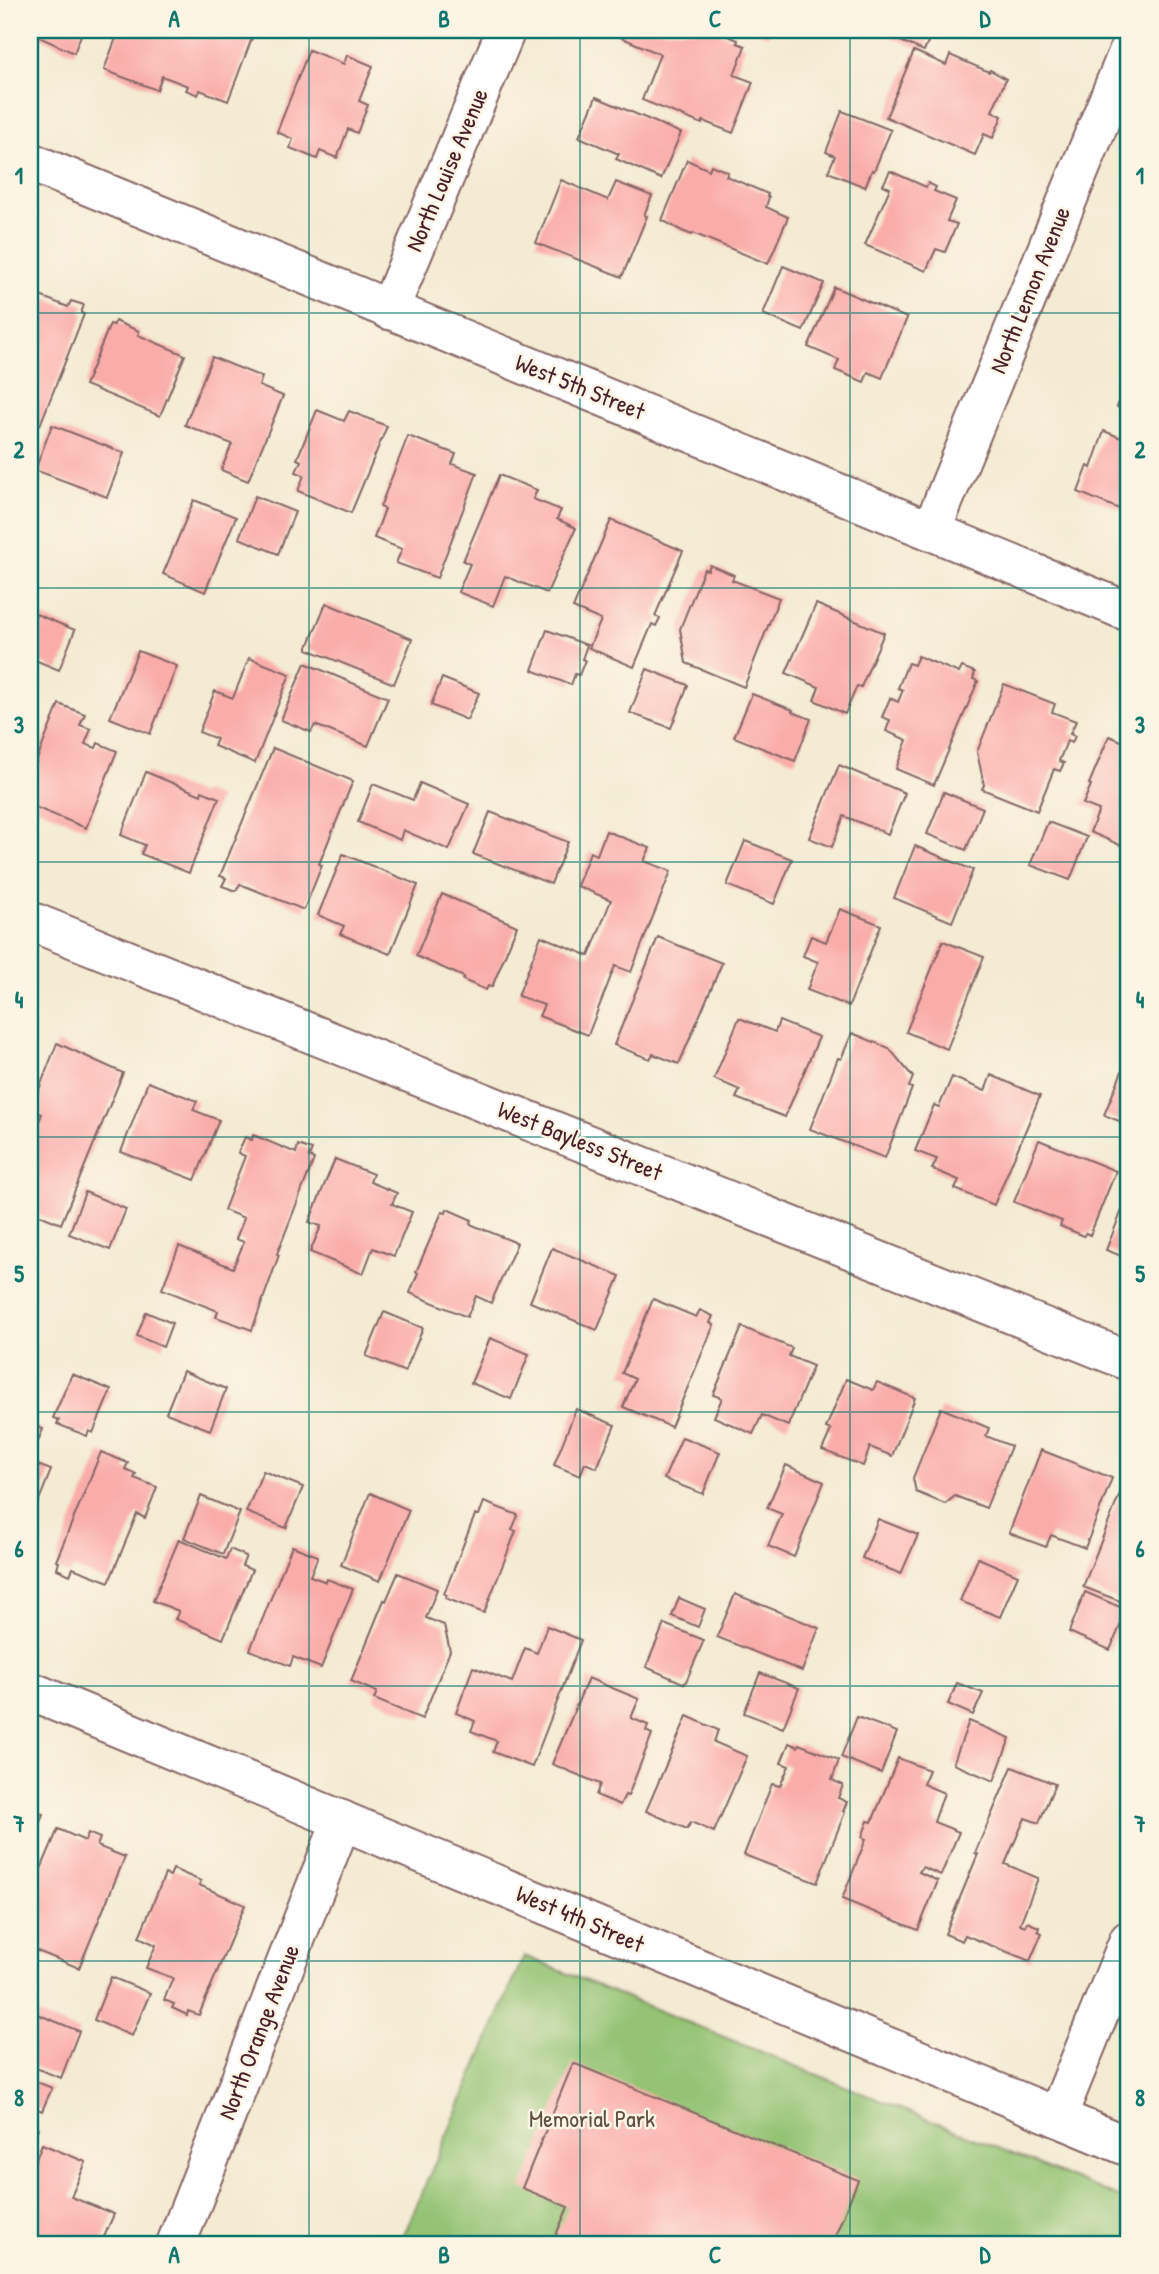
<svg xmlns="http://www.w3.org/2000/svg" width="1159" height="2274" font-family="'Patrick Hand',sans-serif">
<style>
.green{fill:#93c373;stroke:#6e714f;stroke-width:2}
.building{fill:#faaca9}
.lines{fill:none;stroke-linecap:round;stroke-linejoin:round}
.minor-casing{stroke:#856665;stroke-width:42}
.tertiary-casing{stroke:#856665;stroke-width:42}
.minor{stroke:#fff;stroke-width:38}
.tertiary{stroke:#fff;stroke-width:38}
.grid{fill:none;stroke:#0f766e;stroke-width:2;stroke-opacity:0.55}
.labels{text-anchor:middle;stroke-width:5;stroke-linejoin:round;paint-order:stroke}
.street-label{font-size:24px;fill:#4a1f2b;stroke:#fcf5e5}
.park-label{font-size:24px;fill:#605041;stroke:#fcf5e5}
.neatline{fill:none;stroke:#0f766e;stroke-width:2.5}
.grid-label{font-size:23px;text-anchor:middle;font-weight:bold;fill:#0f766e}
</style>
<rect width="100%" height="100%" fill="#fcf5e5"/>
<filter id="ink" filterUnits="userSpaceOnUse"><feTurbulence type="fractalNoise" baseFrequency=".0143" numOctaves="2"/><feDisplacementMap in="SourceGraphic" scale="14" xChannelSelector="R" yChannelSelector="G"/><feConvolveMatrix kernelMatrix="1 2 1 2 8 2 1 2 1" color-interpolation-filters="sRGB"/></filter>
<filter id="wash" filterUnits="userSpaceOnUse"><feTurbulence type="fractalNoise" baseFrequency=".00686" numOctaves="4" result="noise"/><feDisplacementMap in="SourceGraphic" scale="28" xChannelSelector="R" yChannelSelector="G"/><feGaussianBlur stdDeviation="1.57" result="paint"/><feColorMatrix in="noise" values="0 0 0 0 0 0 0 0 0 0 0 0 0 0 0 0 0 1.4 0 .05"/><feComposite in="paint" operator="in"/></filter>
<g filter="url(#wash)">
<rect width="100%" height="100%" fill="#f3ebd2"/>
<path class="green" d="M524,1956L1129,2201V2244H400Z"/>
<g id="blocks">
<g class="building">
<path d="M31,30H83L74,53L30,33Z"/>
<path d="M119,30H255L228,101L200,90L198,95L186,90L188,86L162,76L157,90L104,70Z"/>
<path d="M623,30H713L738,40L737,43L745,46L734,75L753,82L733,133L703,121L702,124L642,100L660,54L620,37Z"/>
<path d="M752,30H771L768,36Z"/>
<path d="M883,30H933L924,51L881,33Z"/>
<path d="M309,50L344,64L347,55L373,66L359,101L368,105L357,133L348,129L337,158L320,151L317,159L290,148L293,139L277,132Z"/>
<path d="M914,51L946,65L950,55L989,72L990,70L1006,79L992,111L1002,116L993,138L984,134L975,155L886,117Z"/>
<path d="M596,97L681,133L661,179L616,159L619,154L579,137Z"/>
<path d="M842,111L891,130L874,171L872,170L865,187L828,172L835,156L826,152Z"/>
<path d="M687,160L709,170L711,165L728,172L726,176L768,194L767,196L769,197L766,207L788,217L768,264L693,233L692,235L682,231L662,220Z"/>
<path d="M890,171L926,187L928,183L936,187L934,191L956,200L947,221L957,224L945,252L936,249L926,271L865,245L890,188L883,185Z"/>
<path d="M561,180L608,200L616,182L652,196L644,215L647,216L622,277L536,243Z"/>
<path d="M783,266L824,283L803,331L763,314Z"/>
<path d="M834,287L907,318L882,378L868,372L864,382L835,370L839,360L808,347Z"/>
<path d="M30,292L68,307L71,301L84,305L81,313L84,314L40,425L30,420Z"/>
<path d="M115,321L139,331L138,335L185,355L160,416L85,385L110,324L114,325Z"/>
<path d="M212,357L262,377L259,386L283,396L248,481L221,470L232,444L185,425Z"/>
<path d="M1129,377V412L1117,407Z"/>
<path d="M317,410L344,421L349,411L387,426L351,513L298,491L304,475L296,472L301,461L297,459Z"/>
<path d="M52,425L124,453L107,497L35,470Z"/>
<path d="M1104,431L1129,441V513L1078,492L1088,466L1091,468Z"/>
<path d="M408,436L456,454L452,464L477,473L437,578L396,563L402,549L374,538L385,509L380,507Z"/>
<path d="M499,475L537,490L533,499L561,510L557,519L576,528L547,593L505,576L493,606L458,592L470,564L463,561Z"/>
<path d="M255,496L295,512L278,554L239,538Z"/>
<path d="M194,500L236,517L205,592L163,574Z"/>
<path d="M611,520L683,551L655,616L660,618L656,626L652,624L634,667L589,648L601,620L573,608Z"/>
<path d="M710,565L734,575L732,580L779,598L744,687L686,663L680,629L704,569L708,570Z"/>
<path d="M326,603L412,639L394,684L307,649Z"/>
<path d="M816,604L884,633L861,687L857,686L845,714L814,700L819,687L786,673Z"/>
<path d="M36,614L75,630L59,670L30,658V630Z"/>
<path d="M547,630L587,645L582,659L585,660L579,675L575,674L571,685L532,670Z"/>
<path d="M138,651L177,666L150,734L110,718Z"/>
<path d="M918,656L959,673L962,667L975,672L973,679L978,681L934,785L896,769L907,740L886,731L890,720L882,717L890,698L898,702L903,690L898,688L908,663L914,665Z"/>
<path d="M249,658L290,674L255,763L214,746L217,739L199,732L215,691L233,698Z"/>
<path d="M305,663L388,698L368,746L315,725L311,732L281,720Z"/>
<path d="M647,669L688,685L671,728L630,713Z"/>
<path d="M442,678L479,693L467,720L431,705Z"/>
<path d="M1004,684L1055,704L1052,712L1076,721L1070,734L1075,736L1072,743L1067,741L1059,761L1064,763L1060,771L1054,769L1037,811L982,789L984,785L977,752Z"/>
<path d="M752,694L793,710L792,712L811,719L795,761L734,737Z"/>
<path d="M59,704L85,714L80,725L91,729L85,744L96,748L98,743L117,751L86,828L30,805V777Z"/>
<path d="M1109,736L1129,744V849L1090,832L1099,810L1083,804L1091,785L1089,784Z"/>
<path d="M273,748L353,781L319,864L322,865L304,910L240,884L236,891L222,886L226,878L220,876Z"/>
<path d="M839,765L905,793L888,834L844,816L832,847L809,838Z"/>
<path d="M146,772L201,795L202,791L219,798L189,873L141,854L145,845L121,835Z"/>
<path d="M420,783L469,804L449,850L403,830L400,840L358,822L373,784L413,800Z"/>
<path d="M944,792L983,808L966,850L927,834Z"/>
<path d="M490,812L568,842L551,884L473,854Z"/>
<path d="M1048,822L1087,837L1070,880L1030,865Z"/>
<path d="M606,831L650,848L644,861L671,871L631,972L615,966L588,1035L539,1016L544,1005L518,996L541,936L589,956L611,900L577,886L590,852L597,855Z"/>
<path d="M745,841L792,859L774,904L727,885Z"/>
<path d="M915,846L973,870L952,922L894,898Z"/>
<path d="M343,854L418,885L390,954L340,934L344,926L318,915Z"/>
<path d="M442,894L517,926L492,987L488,986L486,990L463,980L464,977L416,956Z"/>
<path d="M840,909L881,925L849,1006L807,990L818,962L803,956L811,936L826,942Z"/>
<path d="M658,937L722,963L679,1064L653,1054L650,1059L614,1045Z"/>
<path d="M943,941L984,957L947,1049L906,1032Z"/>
<path d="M739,1018L775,1032L779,1021L819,1037L785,1117L736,1098L740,1090L714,1079Z"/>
<path d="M852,1033L889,1048L913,1077L909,1087L912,1088L885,1158L810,1129L838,1058L841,1059Z"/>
<path d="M57,1043L123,1073L61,1224L30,1211V1143L42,1114L31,1110Z"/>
<path d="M1122,1071L1129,1074V1125L1104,1115Z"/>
<path d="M991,1075L1040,1096L994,1205L955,1189L959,1180L932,1169L937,1159L915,1151L934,1105L939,1107L952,1077L985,1091Z"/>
<path d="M148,1082L197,1101L193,1110L219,1120L195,1180L121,1152Z"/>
<path d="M253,1135L296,1153L298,1145L312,1150L309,1157L314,1159L277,1254L279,1255L252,1330L216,1317L218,1311L162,1289L179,1246L233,1268L244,1242L236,1239L244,1218L224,1210L245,1156L238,1153L245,1137L252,1140Z"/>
<path d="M1039,1140L1116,1171L1090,1235L1086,1233L1084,1236L1060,1226L1062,1221L1014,1202Z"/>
<path d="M335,1159L373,1174L370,1182L397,1193L392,1204L412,1212L394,1256L373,1248L363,1274L310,1252L321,1226L309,1222Z"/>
<path d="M85,1192L126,1209L110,1250L69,1234Z"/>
<path d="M1129,1193V1259L1106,1250Z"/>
<path d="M447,1209L472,1220L470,1224L517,1243L491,1303L476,1296L467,1317L410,1293L418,1273L416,1272L442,1212L446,1213Z"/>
<path d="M552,1248L620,1276L597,1330L530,1302Z"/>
<path d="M653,1299L696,1317L700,1310L713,1316L710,1323L714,1325L671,1427L623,1407L635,1379L622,1373Z"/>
<path d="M146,1312L172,1323L163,1347L137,1336Z"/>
<path d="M384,1312L423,1328L405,1372L366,1356Z"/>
<path d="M742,1327L792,1348L789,1356L813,1366L788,1426L762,1415L753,1434L714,1417L722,1398L713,1395Z"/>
<path d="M490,1338L529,1354L511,1399L471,1383Z"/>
<path d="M183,1371L226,1389L210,1430L166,1413Z"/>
<path d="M72,1374L111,1390L93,1433L89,1431L87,1436L57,1424L59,1420L53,1418Z"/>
<path d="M846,1379L873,1390L877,1382L915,1398L892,1456L870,1447L863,1466L822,1450L831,1430L826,1428Z"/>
<path d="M941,1408L989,1428L986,1436L1011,1446L986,1508L955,1496L945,1504L916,1492L913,1478Z"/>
<path d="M576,1409L615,1425L597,1468L585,1463L580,1476L554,1465Z"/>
<path d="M30,1424L43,1429L30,1460Z"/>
<path d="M682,1437L720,1452L703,1494L664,1479Z"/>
<path d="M1041,1450L1112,1478L1085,1548L1051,1535L1046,1547L1009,1533Z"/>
<path d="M101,1452L128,1463L125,1469L136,1474L134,1478L157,1487L145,1518L137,1514L109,1582L73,1568L70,1575L57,1569L59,1562L56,1561Z"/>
<path d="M30,1462L51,1470L30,1523Z"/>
<path d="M786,1465L824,1482L794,1557L768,1546L782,1514L767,1508Z"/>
<path d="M263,1471L303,1487L286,1528L246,1512Z"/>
<path d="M1121,1491L1129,1494L1128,1604L1083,1587Z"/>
<path d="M370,1493L409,1510L380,1581L341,1565Z"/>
<path d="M201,1496L240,1512L223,1554L184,1538Z"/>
<path d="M484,1502L518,1515L512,1530L516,1531L484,1613L445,1598L447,1595L444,1594L475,1515H479Z"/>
<path d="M878,1519L918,1535L901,1574L862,1558Z"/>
<path d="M179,1539L226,1559L230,1549L246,1556L242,1566L252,1570L223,1639L175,1619L179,1611L153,1601Z"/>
<path d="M292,1546L318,1556L310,1576L326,1582L327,1579L353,1589L321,1668L293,1657L290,1666L250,1650Z"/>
<path d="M978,1558L1018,1575L1000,1617L960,1601Z"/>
<path d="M398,1573L437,1589L426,1618L444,1625L450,1651L422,1719L374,1699L377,1692L351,1681L384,1600L386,1601Z"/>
<path d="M1085,1592L1127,1610L1110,1650L1069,1632Z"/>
<path d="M735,1594L819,1628L802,1671L717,1637Z"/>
<path d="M679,1598L705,1609L698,1627L672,1616Z"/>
<path d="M664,1624L704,1640L685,1684L646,1667Z"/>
<path d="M547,1626L581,1640L532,1767L493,1752L497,1741L471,1731L475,1721L456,1713L473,1667L512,1682L525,1648L537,1653Z"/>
<path d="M760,1673L799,1688L783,1728L744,1713Z"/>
<path d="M588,1678L639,1699L631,1718L648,1725L646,1731L652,1734L628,1796L625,1795L620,1805L596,1795L600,1784L552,1764Z"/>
<path d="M957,1683L983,1693L973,1715L948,1704Z"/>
<path d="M687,1716L718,1730L714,1742L747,1756L714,1832L691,1822L687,1829L646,1811Z"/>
<path d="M857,1717L897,1732L881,1773L841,1757Z"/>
<path d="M969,1721L1010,1738L994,1781L953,1764Z"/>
<path d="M789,1743L798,1747L799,1744L839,1760L832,1780L843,1785L838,1798L847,1802L843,1811L845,1812L817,1883L744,1855L772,1784L780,1786L789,1766L781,1763Z"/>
<path d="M898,1758L929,1770L923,1784L944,1793L934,1822L959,1832L941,1875L922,1867L919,1872L938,1881L918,1930L842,1899L866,1839L862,1837L868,1821L872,1822Z"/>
<path d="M1012,1767L1055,1784L1039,1823L1025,1818L1005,1864L1038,1878L1020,1924L1025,1926L1027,1922L1039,1927L1038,1931L1042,1933L1030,1961L965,1935L962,1941L945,1934L978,1854L975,1853Z"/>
<path d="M30,1809L43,1814L30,1848Z"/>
<path d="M58,1829L85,1841L88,1833L100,1838L97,1846L125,1857L79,1968L30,1948V1904L38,1884L35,1883Z"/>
<path d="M173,1869L201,1881L199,1885L245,1905L199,2015L188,2011L187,2015L172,2008L174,2004L164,2000L173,1978L146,1968L156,1945L139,1937L165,1874L170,1876Z"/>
<path d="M111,1977L150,1993L132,2036L94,2020Z"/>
<path d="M32,2012L79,2031L61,2078L30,2066V2018Z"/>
<path d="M573,2063L858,2180L832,2244H552L568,2207L522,2188Z"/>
<path d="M30,2079L52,2088L42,2111L30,2106Z"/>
<path d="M30,2125L38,2128L30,2148Z"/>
<path d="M42,2144L86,2162L71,2197L114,2214L101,2244H30V2173Z"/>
</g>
</g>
</g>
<g filter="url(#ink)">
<use href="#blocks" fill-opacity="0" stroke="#856665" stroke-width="2"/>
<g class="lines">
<g class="minor-casing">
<g id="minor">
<path d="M30,162L1129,612"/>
<path d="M389,310L506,30"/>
<path d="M932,529L1129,50"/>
<path d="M30,921L1129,1361"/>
<path d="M30,1691L1057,2117L1129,1940"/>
<path d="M176,2244L342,1820"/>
</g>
</g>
<g class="tertiary-casing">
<path id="tertiary" d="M1057,2117L1129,2147"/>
</g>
<use href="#minor" class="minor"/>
<use href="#tertiary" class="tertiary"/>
</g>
</g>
<path class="grid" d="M309,30V2244M580,30V2244M850,30V2244M30,313H1129M30,588H1129M30,862H1129M30,1137H1129M30,1412H1129M30,1686H1129M30,1961H1129"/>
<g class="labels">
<g class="street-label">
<text transform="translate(447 170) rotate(-67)" y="8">North Louise Avenue</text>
<text transform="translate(1030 290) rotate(-68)" y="8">North Lemon Avenue</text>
<text transform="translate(580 387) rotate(22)" y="8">West 5th Street</text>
<text transform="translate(580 1141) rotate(22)" y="8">West Bayless Street</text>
<text transform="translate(580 1919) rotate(23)" y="8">West 4th Street</text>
<text transform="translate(259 2032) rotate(-69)" y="8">North Orange Avenue</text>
</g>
<g class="park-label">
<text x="592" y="2127">Memorial Park</text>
</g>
</g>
<rect width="1159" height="2274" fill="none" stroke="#fcf5e5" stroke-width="77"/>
<rect x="38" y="38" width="1082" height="2198" class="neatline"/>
<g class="grid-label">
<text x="174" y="27">A</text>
<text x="444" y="27">B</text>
<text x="715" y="27">C</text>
<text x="985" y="27">D</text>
<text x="19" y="184">1</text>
<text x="1140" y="184">1</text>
<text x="19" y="458">2</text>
<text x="1140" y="458">2</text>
<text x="19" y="733">3</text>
<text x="1140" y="733">3</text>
<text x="19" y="1008">4</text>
<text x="1140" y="1008">4</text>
<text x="19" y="1282">5</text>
<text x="1140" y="1282">5</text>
<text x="19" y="1557">6</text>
<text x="1140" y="1557">6</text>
<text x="19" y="1832">7</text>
<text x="1140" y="1832">7</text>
<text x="19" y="2106">8</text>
<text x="1140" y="2106">8</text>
<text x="174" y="2263">A</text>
<text x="444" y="2263">B</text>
<text x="715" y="2263">C</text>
<text x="985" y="2263">D</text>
</g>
</svg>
